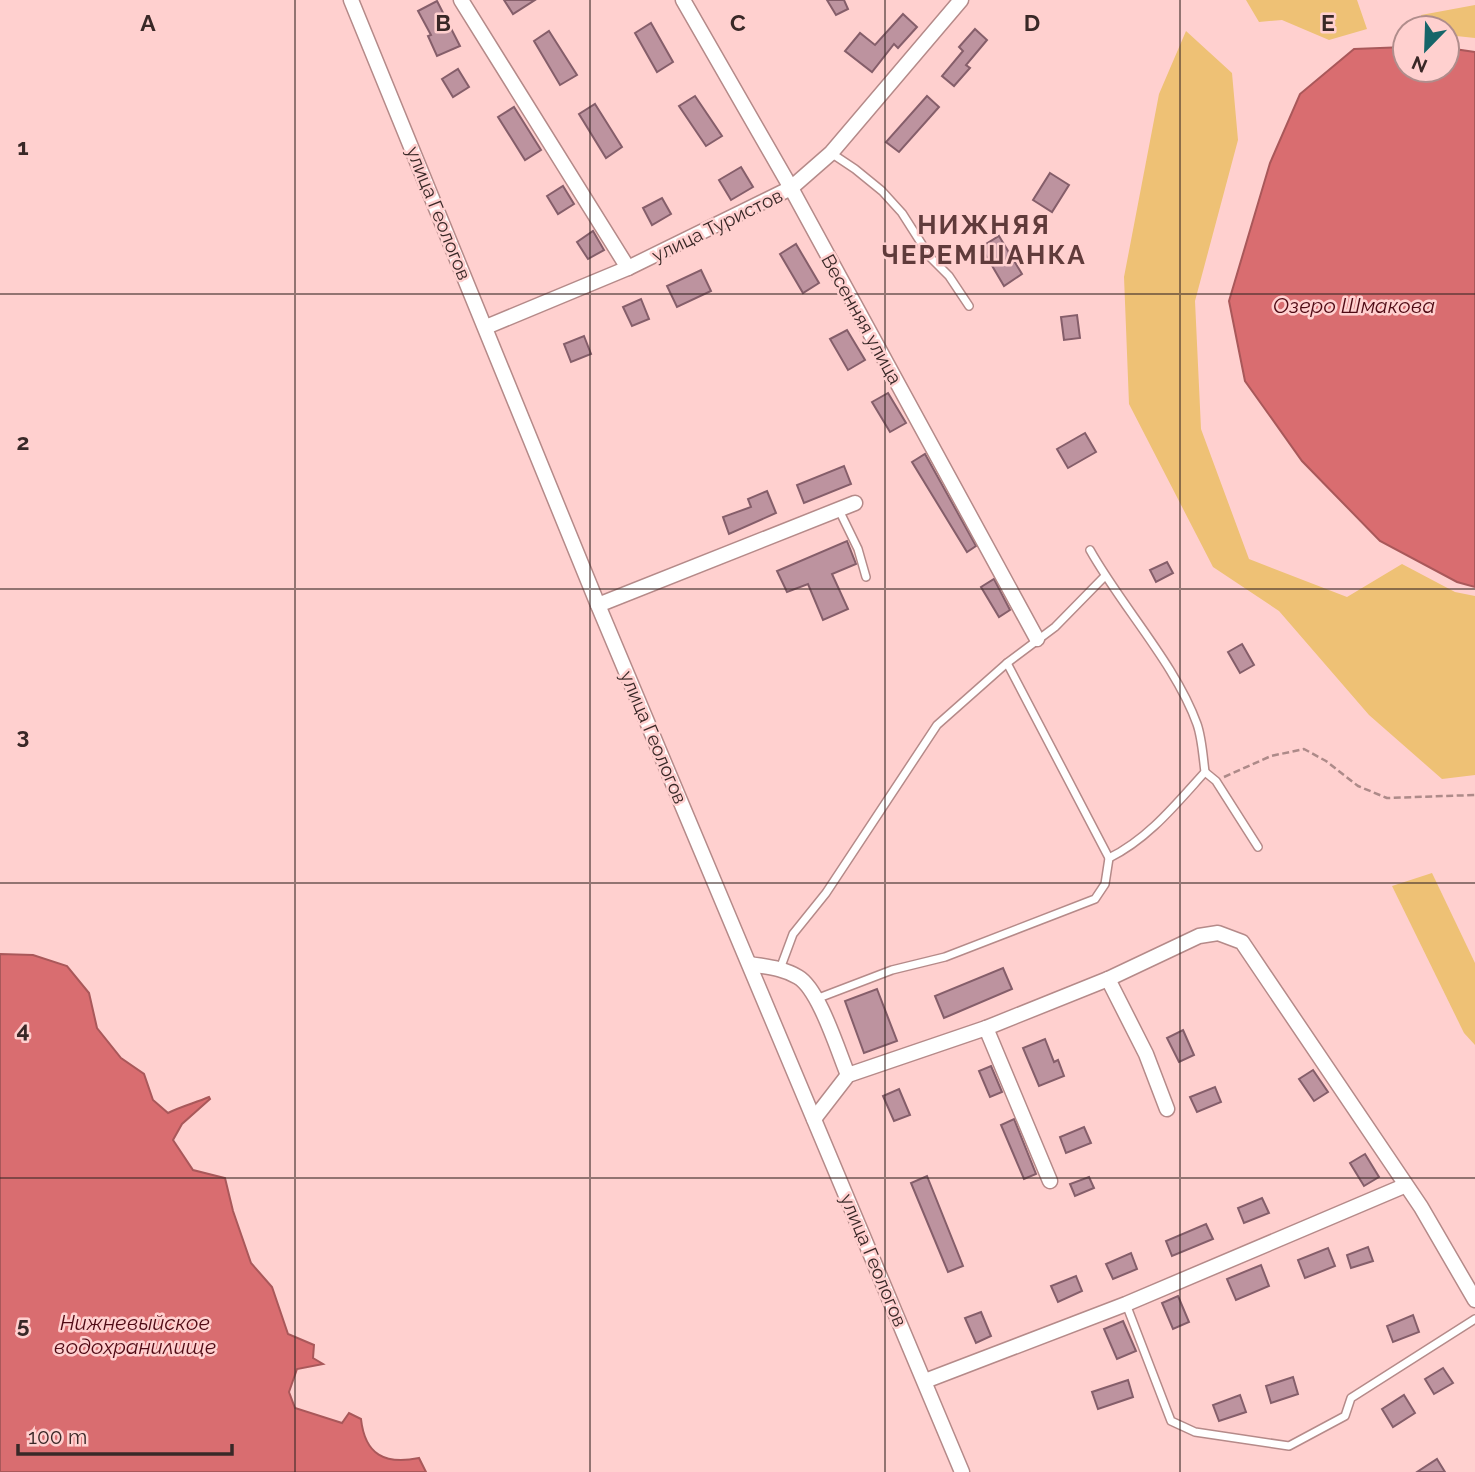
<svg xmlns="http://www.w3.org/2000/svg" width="1475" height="1472" font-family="Raleway,sans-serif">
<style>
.green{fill:#eec175}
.water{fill:#d96d70;stroke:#a9585a;stroke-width:2}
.building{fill:#bd939f;stroke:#855e6a;stroke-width:2}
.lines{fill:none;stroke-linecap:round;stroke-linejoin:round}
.lane-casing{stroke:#b58a89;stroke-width:10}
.street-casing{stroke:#b58a89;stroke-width:17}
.path{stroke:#ad8a89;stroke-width:2.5;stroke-dasharray:7 3.5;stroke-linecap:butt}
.lane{stroke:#fff;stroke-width:7}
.street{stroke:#fff;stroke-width:14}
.grid{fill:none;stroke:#392827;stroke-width:2;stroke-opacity:0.55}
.labels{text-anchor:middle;stroke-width:5;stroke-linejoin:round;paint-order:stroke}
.street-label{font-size:19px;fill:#392827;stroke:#ffd0cf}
.water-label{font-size:21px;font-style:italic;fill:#4f0a14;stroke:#ffd0cf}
.district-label{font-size:26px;font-weight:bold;letter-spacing:2px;fill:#603b3b;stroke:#ffd0cf}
.grid-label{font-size:23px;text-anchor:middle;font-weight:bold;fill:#392827;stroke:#ffd0cf;stroke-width:5;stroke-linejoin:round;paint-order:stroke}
</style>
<rect width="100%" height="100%" fill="#ffd0cf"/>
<g class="green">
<path d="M1246,0H1357L1367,29L1329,40L1282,20L1259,22Z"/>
<path d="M1475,5V38L1447,35V28H1424L1421,15Z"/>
<path d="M1186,31L1232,73L1238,140L1195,301L1201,429L1249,559L1347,597L1402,564L1455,592L1475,596V775L1442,779L1369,715L1279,611L1213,567L1129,404L1124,277L1159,94Z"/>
<path d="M1432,873L1475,963V1045L1464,1033L1392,886Z"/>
</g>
<g class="water">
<path d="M1405,47V70H1447V48L1475,52V587L1457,582L1380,541L1302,461L1245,381L1229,301L1270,163L1300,94L1354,49Z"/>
<path d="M0,954L33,955L67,966L89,993L97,1028L121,1058L144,1074L153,1100L168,1113C182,1106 195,1103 209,1097L210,1099L182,1124L173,1140L193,1170L225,1178L233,1211L251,1263L272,1287L288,1334L314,1345L313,1358L323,1364L297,1369L289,1392L295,1408L342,1423L349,1413L361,1419C365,1455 385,1465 419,1458L426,1472H0Z"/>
</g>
<g class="building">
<path d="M504,0H535L513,14Z"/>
<path d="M827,0H844L848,9L836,15Z"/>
<path d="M437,1L460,46L437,56L428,36L431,35L418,11Z"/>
<path d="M903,14L917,27L898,48L894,44L872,72L845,51L860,33L875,45Z"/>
<path d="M651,23L673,62L657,72L635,33Z"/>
<path d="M975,29L987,40L966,65L970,68L954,86L942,76L963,51L959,47Z"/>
<path d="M549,31L577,75L560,85L534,41Z"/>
<path d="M458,69L469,87L453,97L442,79Z"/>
<path d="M695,96L722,136L706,146L679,106Z"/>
<path d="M927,96L939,107L899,152L886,142Z"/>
<path d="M595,104L622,147L606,158L579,114Z"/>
<path d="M514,107L541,150L525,160L498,117Z"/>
<path d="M741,167L753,187L731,200L719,180Z"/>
<path d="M1050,173L1069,185L1052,212L1033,200Z"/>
<path d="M563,186L574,204L558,214L547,196Z"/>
<path d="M662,198L671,214L652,225L643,208Z"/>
<path d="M593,231L604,250L588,259L577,242Z"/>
<path d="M999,236L1022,274L1004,286L981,247Z"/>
<path d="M796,244L819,283L803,293L780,254Z"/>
<path d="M701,270L711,291L677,307L667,286Z"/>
<path d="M641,299L649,319L632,326L623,307Z"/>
<path d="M1077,315L1080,338L1064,340L1061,317Z"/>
<path d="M847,330L865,360L848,370L830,339Z"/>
<path d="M584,336L591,354L571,362L564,344Z"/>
<path d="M888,393L906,423L890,432L872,402Z"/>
<path d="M1085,433L1096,452L1068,468L1057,449Z"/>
<path d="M925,454L976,546L967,552L912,462Z"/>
<path d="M844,466L851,484L804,503L797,485Z"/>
<path d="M767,491L776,513L729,534L723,517L751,507L748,499Z"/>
<path d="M847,541L856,564L832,574L848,609L823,620L808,584L787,592L777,571Z"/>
<path d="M1167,562L1173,573L1156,582L1150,570Z"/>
<path d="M994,579L1010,610L999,617L981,587Z"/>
<path d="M1242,644L1254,665L1240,673L1228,652Z"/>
<path d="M1003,968L1012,989L944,1018L935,996Z"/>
<path d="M877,989L897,1041L864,1053L845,1001Z"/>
<path d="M1183,1030L1194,1055L1179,1062L1167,1038Z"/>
<path d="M1045,1039L1054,1062L1058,1060L1064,1076L1039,1086L1023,1048Z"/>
<path d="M991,1066L1002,1092L990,1097L979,1071Z"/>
<path d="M1313,1070L1328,1092L1314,1101L1299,1079Z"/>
<path d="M1215,1087L1221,1102L1197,1112L1190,1097Z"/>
<path d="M899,1089L910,1115L894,1121L883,1096Z"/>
<path d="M1014,1119L1036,1174L1024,1179L1001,1125Z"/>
<path d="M1084,1127L1091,1143L1066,1153L1060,1137Z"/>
<path d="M1365,1154L1379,1177L1364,1186L1350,1163Z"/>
<path d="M927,1176L963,1266L948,1272L911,1183Z"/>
<path d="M1089,1177L1094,1188L1075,1196L1070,1184Z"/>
<path d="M1262,1198L1269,1213L1244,1223L1238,1208Z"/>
<path d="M1206,1224L1213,1239L1172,1256L1166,1241Z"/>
<path d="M1368,1247L1373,1261L1351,1268L1347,1255Z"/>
<path d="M1328,1248L1335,1266L1305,1278L1298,1260Z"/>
<path d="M1131,1253L1137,1269L1113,1279L1106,1264Z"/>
<path d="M1261,1265L1269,1286L1236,1300L1227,1279Z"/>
<path d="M1076,1276L1082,1291L1058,1302L1051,1286Z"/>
<path d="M1178,1296L1189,1322L1173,1329L1162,1303Z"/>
<path d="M981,1312L991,1336L976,1343L965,1318Z"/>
<path d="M1413,1315L1419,1332L1393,1342L1387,1326Z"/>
<path d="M1123,1321L1136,1351L1117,1359L1104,1329Z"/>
<path d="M1443,1368L1453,1383L1434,1394L1425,1379Z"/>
<path d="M1293,1377L1298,1394L1271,1403L1266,1386Z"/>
<path d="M1128,1380L1133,1397L1098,1409L1092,1392Z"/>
<path d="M1240,1395L1246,1412L1219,1421L1213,1405Z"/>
<path d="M1404,1395L1415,1413L1393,1427L1382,1409Z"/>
<path d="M1437,1459L1445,1472H1417Z"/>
</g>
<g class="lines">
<g class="lane-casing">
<g id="lane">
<path d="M831,153L855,169L882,191L902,213L930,257L949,276L969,306"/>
<path d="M839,510L858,549L866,577"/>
<path d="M1090,550C1122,607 1176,665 1197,724C1202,738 1203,757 1205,772C1176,804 1148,839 1109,858"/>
<path d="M1205,772L1216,781L1258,847"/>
<path d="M780,969L793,934L826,893L937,725L1007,663L1055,627L1105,576"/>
<path d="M816,999L892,970L945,957L1095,899L1105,884L1109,858L1007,663"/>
<path d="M1126,1304L1171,1421L1195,1432L1289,1446L1345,1416L1351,1398L1475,1319"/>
</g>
</g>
<g class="street-casing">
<g id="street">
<path d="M351,0L598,605L962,1472"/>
<path d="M461,0L628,268"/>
<path d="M683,0L791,188L1037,639"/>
<path d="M486,327L628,268L791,188L831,153L961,0"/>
<path d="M598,605L855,503"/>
<path d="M750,964C767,967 783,968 798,977C819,989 838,1051 848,1075"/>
<path d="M1108,979L1146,1054L1167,1109"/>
<path d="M986,1028L1050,1181"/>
<path d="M814,1119L848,1075L986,1028L1108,979L1199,936L1218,933L1242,942L1421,1207L1475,1300"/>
<path d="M925,1381L1126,1304L1404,1186"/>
</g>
</g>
<path class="path" d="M1224,777L1271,756L1304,749L1326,761L1358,786L1387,798L1475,795"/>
<use href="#lane" class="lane"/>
<use href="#street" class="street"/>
</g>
<path class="grid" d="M295,0V1472M590,0V1472M885,0V1472M1180,0V1472M0,294H1475M0,589H1475M0,883H1475M0,1178H1475"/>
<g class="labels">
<g class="street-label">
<text transform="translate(439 213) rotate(68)" y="7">улица Геологов</text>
<text transform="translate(717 225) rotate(-26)" y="7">улица Туристов</text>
<text transform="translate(862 319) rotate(61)" y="7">Весенняя улица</text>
<text transform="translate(654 737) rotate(67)" y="7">улица Геологов</text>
<text transform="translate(874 1260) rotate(67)" y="7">улица Геологов</text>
</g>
<g class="water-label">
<text x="1354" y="313">Озеро Шмакова</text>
<text x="135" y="1330">Нижневыйское<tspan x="135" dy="24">водохранилище</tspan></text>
</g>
<g class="district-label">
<text x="984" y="234">НИЖНЯЯ<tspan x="984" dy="30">ЧЕРЕМШАНКА</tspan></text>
</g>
</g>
<g class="grid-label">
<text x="148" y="31">A</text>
<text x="443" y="31">B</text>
<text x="738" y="31">C</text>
<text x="1032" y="31">D</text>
<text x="1328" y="31">E</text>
<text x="23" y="155">1</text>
<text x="23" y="450">2</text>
<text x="23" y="744">3</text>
<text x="23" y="1038">4</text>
<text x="23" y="1333">5</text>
</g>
<g transform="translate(1426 49) rotate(203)"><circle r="33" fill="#ffd0cf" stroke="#b08d8c" stroke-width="2"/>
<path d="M0-5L12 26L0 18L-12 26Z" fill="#166569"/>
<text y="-10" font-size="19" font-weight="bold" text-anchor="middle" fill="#392827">N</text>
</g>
<path d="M18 1444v10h214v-10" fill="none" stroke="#392827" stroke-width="3.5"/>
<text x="28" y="1444" font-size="21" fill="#392827" stroke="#ffd0cf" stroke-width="5" paint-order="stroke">100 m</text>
</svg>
